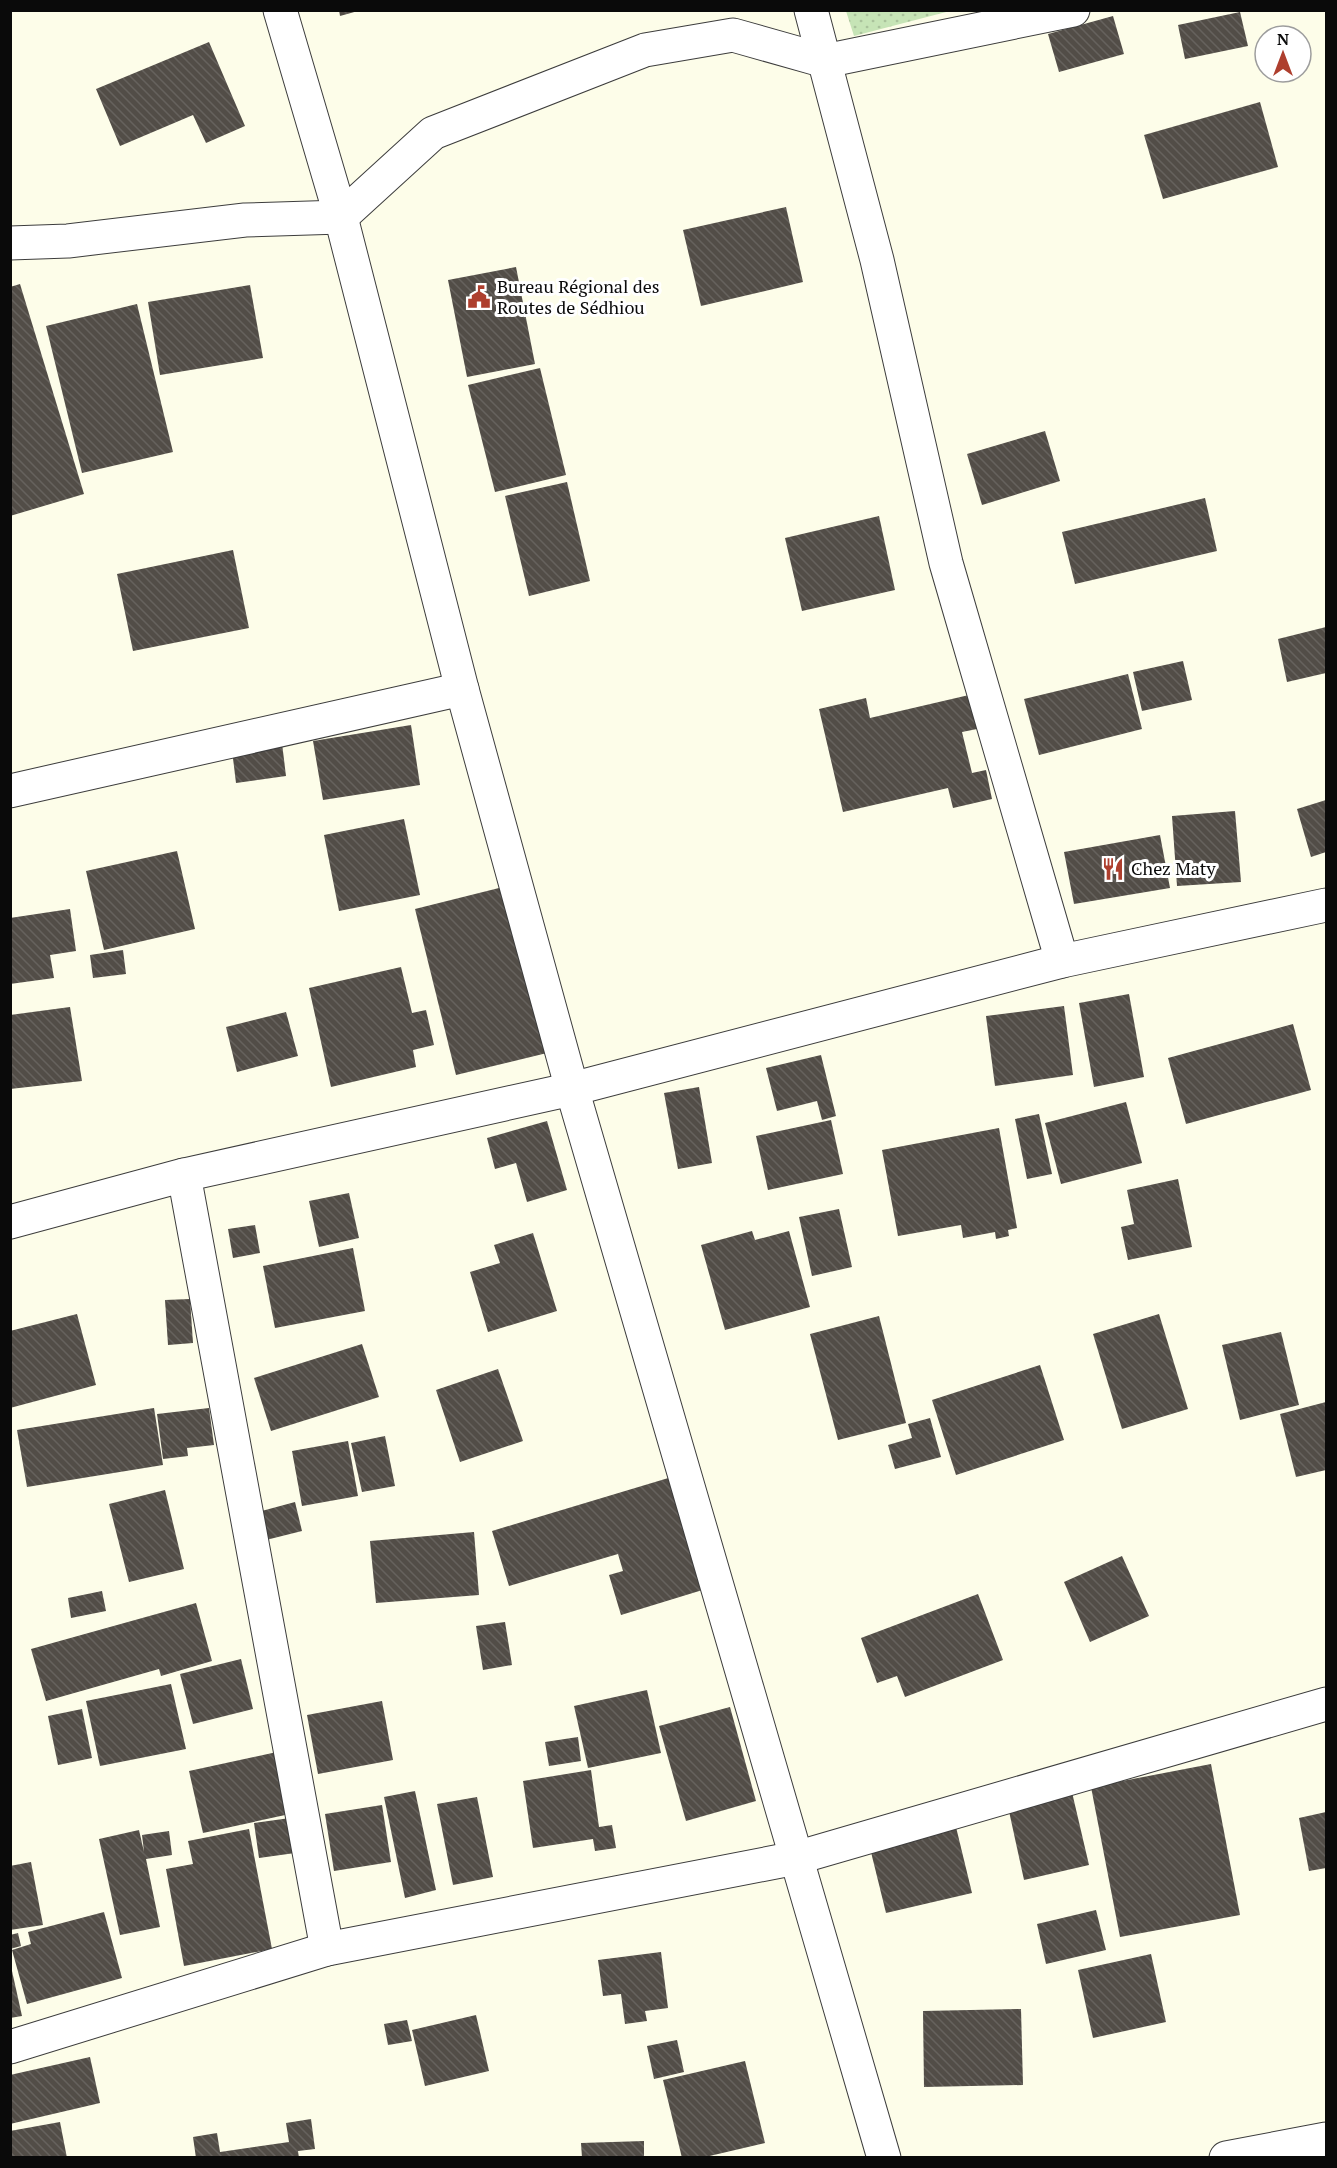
<svg xmlns="http://www.w3.org/2000/svg" width="1337" height="2168" font-family="'PT Serif',serif">
<style>
.grass{fill:url(#grass-dots)}
.building{fill:url(#building-back-hatch)}
.lines{fill:none;stroke-linecap:round;stroke-linejoin:round}
.minor-casing{stroke:#3d3d3d;stroke-width:35}
.minor{stroke:#fff;stroke-width:33}
.labels{text-anchor:middle;stroke-width:6;stroke-linejoin:round;paint-order:stroke}
.poi-label{font-size:18px;fill:#0a0a0a;stroke:#fff;text-anchor:start}
</style>
<defs>
<pattern id="grass-dots" width="8" height="8" patternUnits="userSpaceOnUse" patternTransform="scale(1.5)"><rect width="8" height="8" fill="#c6e4b6"/><path d="M2 2h.1M6 6h.1" fill="none" stroke="#a9c29b" stroke-width="1.8" stroke-linecap="round"/></pattern>
<pattern id="building-back-hatch" width="6" height="6" patternUnits="userSpaceOnUse" patternTransform="scale(1.5)"><rect width="6" height="6" fill="#524d47"/><path d="M-1 5l2 2M0 0l6 6M5-1l2 2" fill="none" stroke="#66625d"/></pattern>
</defs>
<rect width="100%" height="100%" fill="#fdfde9"/>
<path class="grass" d="M846,11V10L950,11L854,36Z"/>
<g class="building">
<path d="M339,10H358V11L340,16Z"/>
<path d="M1240,12L1248,46L1185,59L1178,25Z"/>
<path d="M1113,16L1124,54L1059,72L1048,34Z"/>
<path d="M209,42L245,126L206,143L193,115L120,146L96,89Z"/>
<path d="M1260,102L1278,167L1163,199L1144,135Z"/>
<path d="M786,207L803,282L701,306L683,230Z"/>
<path d="M516,267L535,364L467,377L448,280Z"/>
<path d="M20,284L84,494L10,516V287Z"/>
<path d="M250,285L263,358L160,375L148,302Z"/>
<path d="M137,304L173,452L82,473L46,326Z"/>
<path d="M540,368L566,475L495,492L468,385Z"/>
<path d="M1045,431L1060,481L982,505L967,454Z"/>
<path d="M567,482L590,581L529,596L505,496Z"/>
<path d="M1205,498L1217,551L1075,584L1062,532Z"/>
<path d="M879,516L895,590L802,611L785,538Z"/>
<path d="M233,550L249,628L133,651L117,574Z"/>
<path d="M1326,627V673L1287,682L1278,639Z"/>
<path d="M1183,661L1192,700L1142,711L1133,672Z"/>
<path d="M1128,674L1142,729L1039,755L1024,699Z"/>
<path d="M969,695L977,729L962,732L972,773L986,770L992,799L953,808L948,788L843,812L819,709L866,698L870,718Z"/>
<path d="M411,725L420,785L323,800L313,741Z"/>
<path d="M281,735L286,776L236,783L231,742Z"/>
<path d="M1326,800V852L1311,857L1297,809Z"/>
<path d="M1235,811L1241,882L1177,886L1172,816Z"/>
<path d="M404,819L420,895L339,911L324,835Z"/>
<path d="M1160,835L1170,888L1074,904L1064,852Z"/>
<path d="M177,851L195,929L104,950L86,871Z"/>
<path d="M507,886L547,1053L456,1075L415,909Z"/>
<path d="M70,909L76,951L50,955L54,978L10,984V918Z"/>
<path d="M123,950L126,974L93,978L90,955Z"/>
<path d="M401,967L412,1013L426,1010L434,1045L413,1050L416,1067L331,1087L309,988Z"/>
<path d="M1129,994L1144,1077L1094,1087L1079,1003Z"/>
<path d="M1064,1006L1073,1075L995,1086L986,1016Z"/>
<path d="M70,1007L82,1081L10,1089V1015Z"/>
<path d="M286,1012L298,1056L237,1072L226,1027Z"/>
<path d="M1293,1024L1311,1090L1186,1124L1168,1058Z"/>
<path d="M821,1055L836,1116L822,1120L817,1101L777,1111L766,1068Z"/>
<path d="M699,1087L712,1163L678,1169L664,1093Z"/>
<path d="M1126,1102L1142,1163L1061,1184L1045,1123Z"/>
<path d="M1039,1114L1052,1174L1027,1179L1015,1119Z"/>
<path d="M831,1120L843,1174L768,1190L756,1136Z"/>
<path d="M547,1121L567,1190L527,1202L516,1163L495,1169L487,1138Z"/>
<path d="M999,1128L1017,1228L1008,1230L1009,1236L996,1239L995,1232L963,1238L961,1225L898,1236L882,1150Z"/>
<path d="M1178,1179L1192,1247L1128,1260L1121,1227L1134,1224L1127,1190Z"/>
<path d="M349,1193L359,1238L319,1247L309,1201Z"/>
<path d="M839,1209L852,1267L812,1276L799,1217Z"/>
<path d="M255,1225L260,1253L233,1258L228,1229Z"/>
<path d="M752,1231L755,1240L789,1231L810,1307L725,1330L701,1245Z"/>
<path d="M533,1233L557,1311L488,1332L470,1272L500,1263L494,1245Z"/>
<path d="M353,1248L365,1311L275,1328L263,1266Z"/>
<path d="M190,1299L193,1343L168,1345L165,1300Z"/>
<path d="M77,1314L96,1385L10,1408V1331Z"/>
<path d="M1159,1314L1188,1409L1122,1429L1093,1334Z"/>
<path d="M879,1316L906,1423L838,1440L810,1334Z"/>
<path d="M1281,1332L1299,1405L1240,1420L1222,1345Z"/>
<path d="M362,1344L379,1397L271,1431L254,1378Z"/>
<path d="M1040,1365L1064,1440L956,1475L932,1400Z"/>
<path d="M498,1369L523,1441L460,1462L436,1390Z"/>
<path d="M1326,1402V1470L1296,1477L1280,1414Z"/>
<path d="M154,1408L163,1465L27,1487L17,1430Z"/>
<path d="M209,1408L214,1445L187,1448L188,1456L163,1459L157,1414Z"/>
<path d="M930,1418L941,1457L895,1469L888,1445L912,1438L908,1424Z"/>
<path d="M385,1436L395,1486L362,1492L351,1443Z"/>
<path d="M348,1441L358,1496L302,1506L292,1451Z"/>
<path d="M675,1476L709,1588L621,1615L609,1575L623,1571L618,1554L509,1586L492,1531Z"/>
<path d="M165,1490L184,1569L129,1582L109,1504Z"/>
<path d="M295,1502L302,1531L266,1540L258,1512Z"/>
<path d="M474,1532L479,1595L376,1603L370,1541Z"/>
<path d="M1122,1556L1149,1616L1090,1642L1064,1582Z"/>
<path d="M102,1591L106,1611L71,1618L68,1598Z"/>
<path d="M978,1594L1003,1660L905,1697L897,1676L877,1683L861,1638Z"/>
<path d="M196,1603L212,1661L161,1676L159,1669L46,1701L31,1649Z"/>
<path d="M505,1622L512,1665L483,1670L476,1626Z"/>
<path d="M241,1659L253,1709L193,1724L180,1674Z"/>
<path d="M171,1684L186,1749L100,1766L86,1701Z"/>
<path d="M647,1690L661,1753L588,1768L574,1706Z"/>
<path d="M382,1701L393,1760L318,1774L307,1715Z"/>
<path d="M730,1707L756,1801L686,1821L659,1726Z"/>
<path d="M82,1709L92,1758L58,1765L48,1716Z"/>
<path d="M578,1737L581,1761L549,1766L545,1742Z"/>
<path d="M286,1750L299,1812L203,1833L189,1771Z"/>
<path d="M1211,1764L1240,1915L1120,1937L1091,1787Z"/>
<path d="M591,1770L599,1827L612,1825L616,1848L595,1851L593,1839L533,1848L523,1781Z"/>
<path d="M1071,1788L1089,1865L1024,1880L1007,1802Z"/>
<path d="M415,1791L436,1890L405,1898L384,1797Z"/>
<path d="M477,1797L493,1877L453,1885L437,1804Z"/>
<path d="M382,1805L391,1862L334,1871L325,1814Z"/>
<path d="M1326,1812V1868L1309,1871L1299,1818Z"/>
<path d="M290,1818L295,1853L259,1858L254,1823Z"/>
<path d="M956,1827L972,1893L886,1913L870,1848Z"/>
<path d="M249,1829L272,1949L184,1966L166,1869L193,1864L188,1841Z"/>
<path d="M139,1830L144,1852L142,1835L169,1831L172,1855L146,1859L160,1927L120,1935L99,1839Z"/>
<path d="M31,1862L43,1925L10,1930V1866Z"/>
<path d="M1096,1910L1106,1950L1046,1964L1037,1924Z"/>
<path d="M104,1912L122,1978L27,2004L12,1950L31,1944L28,1932Z"/>
<path d="M18,1933L21,1946L10,1949V1935Z"/>
<path d="M661,1952L668,2008L645,2011L647,2021L625,2024L621,1994L603,1996L598,1960Z"/>
<path d="M1151,1954L1166,2022L1093,2038L1078,1970Z"/>
<path d="M10,1962L22,2016L10,2018Z"/>
<path d="M1021,2009L1023,2085L924,2087L923,2011Z"/>
<path d="M476,2015L489,2071L425,2086L412,2030Z"/>
<path d="M407,2020L412,2041L388,2045L384,2024Z"/>
<path d="M677,2040L684,2072L654,2079L647,2046Z"/>
<path d="M90,2057L100,2103L10,2124V2075Z"/>
<path d="M745,2061L765,2143L701,2158H682L663,2080Z"/>
<path d="M311,2119L315,2149L298,2151L299,2158H196L193,2137L217,2133L220,2152L289,2142L286,2123Z"/>
<path d="M60,2122L67,2158H10V2131Z"/>
<path d="M644,2141V2158H582L581,2143Z"/>
</g>
<g class="lines">
<g class="minor-casing">
<g id="minor">
<path d="M280,10L341,217L462,689L572,1089L884,2158"/>
<path d="M811,10L877,260L946,563L1062,961"/>
<path d="M10,243L68,241L245,220L341,217L433,133L645,50L733,35L825,61L1073,10"/>
<path d="M10,791L462,689"/>
<path d="M184,1175L327,1949"/>
<path d="M10,1222L184,1175L572,1089L1062,961L1326,905"/>
<path d="M10,2047L327,1949L796,1858L1326,1704"/>
<path d="M1226,2158L1326,2139"/>
</g>
</g>
<use href="#minor" class="minor"/>
</g>
<defs>
<g id="civic-bare" transform="scale(1.8)"><path d="M-.6-6.5H3V-4.5H.6V-3L4-1V1h2V6H-6V1h2V-1L-.6-3ZM-1.2 2.5V6h2.4V2.5Z" fill="#ae3f2e" stroke="#fff" stroke-width="2.5" paint-order="stroke"/></g>
<g id="restaurant-bare" transform="scale(1.8)"><path d="M-5-6h1v4h1v-4h1v4h1v-4h1v5L-1.5 .5V6h-2V.5L-5-1ZM5-6V6H3V1.5H1.5Q1.5-4 5-6Z" fill="#ae3f2e" stroke="#fff" stroke-width="2.5" paint-order="stroke"/></g>
</defs>
<g fill-rule="evenodd">
<use href="#civic-bare" x="479" y="297"/>
<use href="#restaurant-bare" x="1113" y="869"/>
</g>
<g class="labels">
<g class="poi-label">
<text x="497" y="293">Bureau Régional des<tspan x="497" dy="21">Routes de Sédhiou</tspan></text>
<text x="1131" y="875">Chez Maty</text>
</g>
</g>
<rect width="1337" height="2168" fill="none" stroke="#0a0a0a" stroke-width="24"/>
<g transform="translate(1283 54)"><circle r="28" fill="#ffffff" stroke="#9d9d9d" stroke-width="1.5"/>
<path d="M0-4.5L10 22L0 15L-10 22Z" fill="#ae3f2e"/>
<text y="-9" font-size="16" font-weight="bold" text-anchor="middle" fill="#0a0a0a">N</text>
</g>
</svg>
